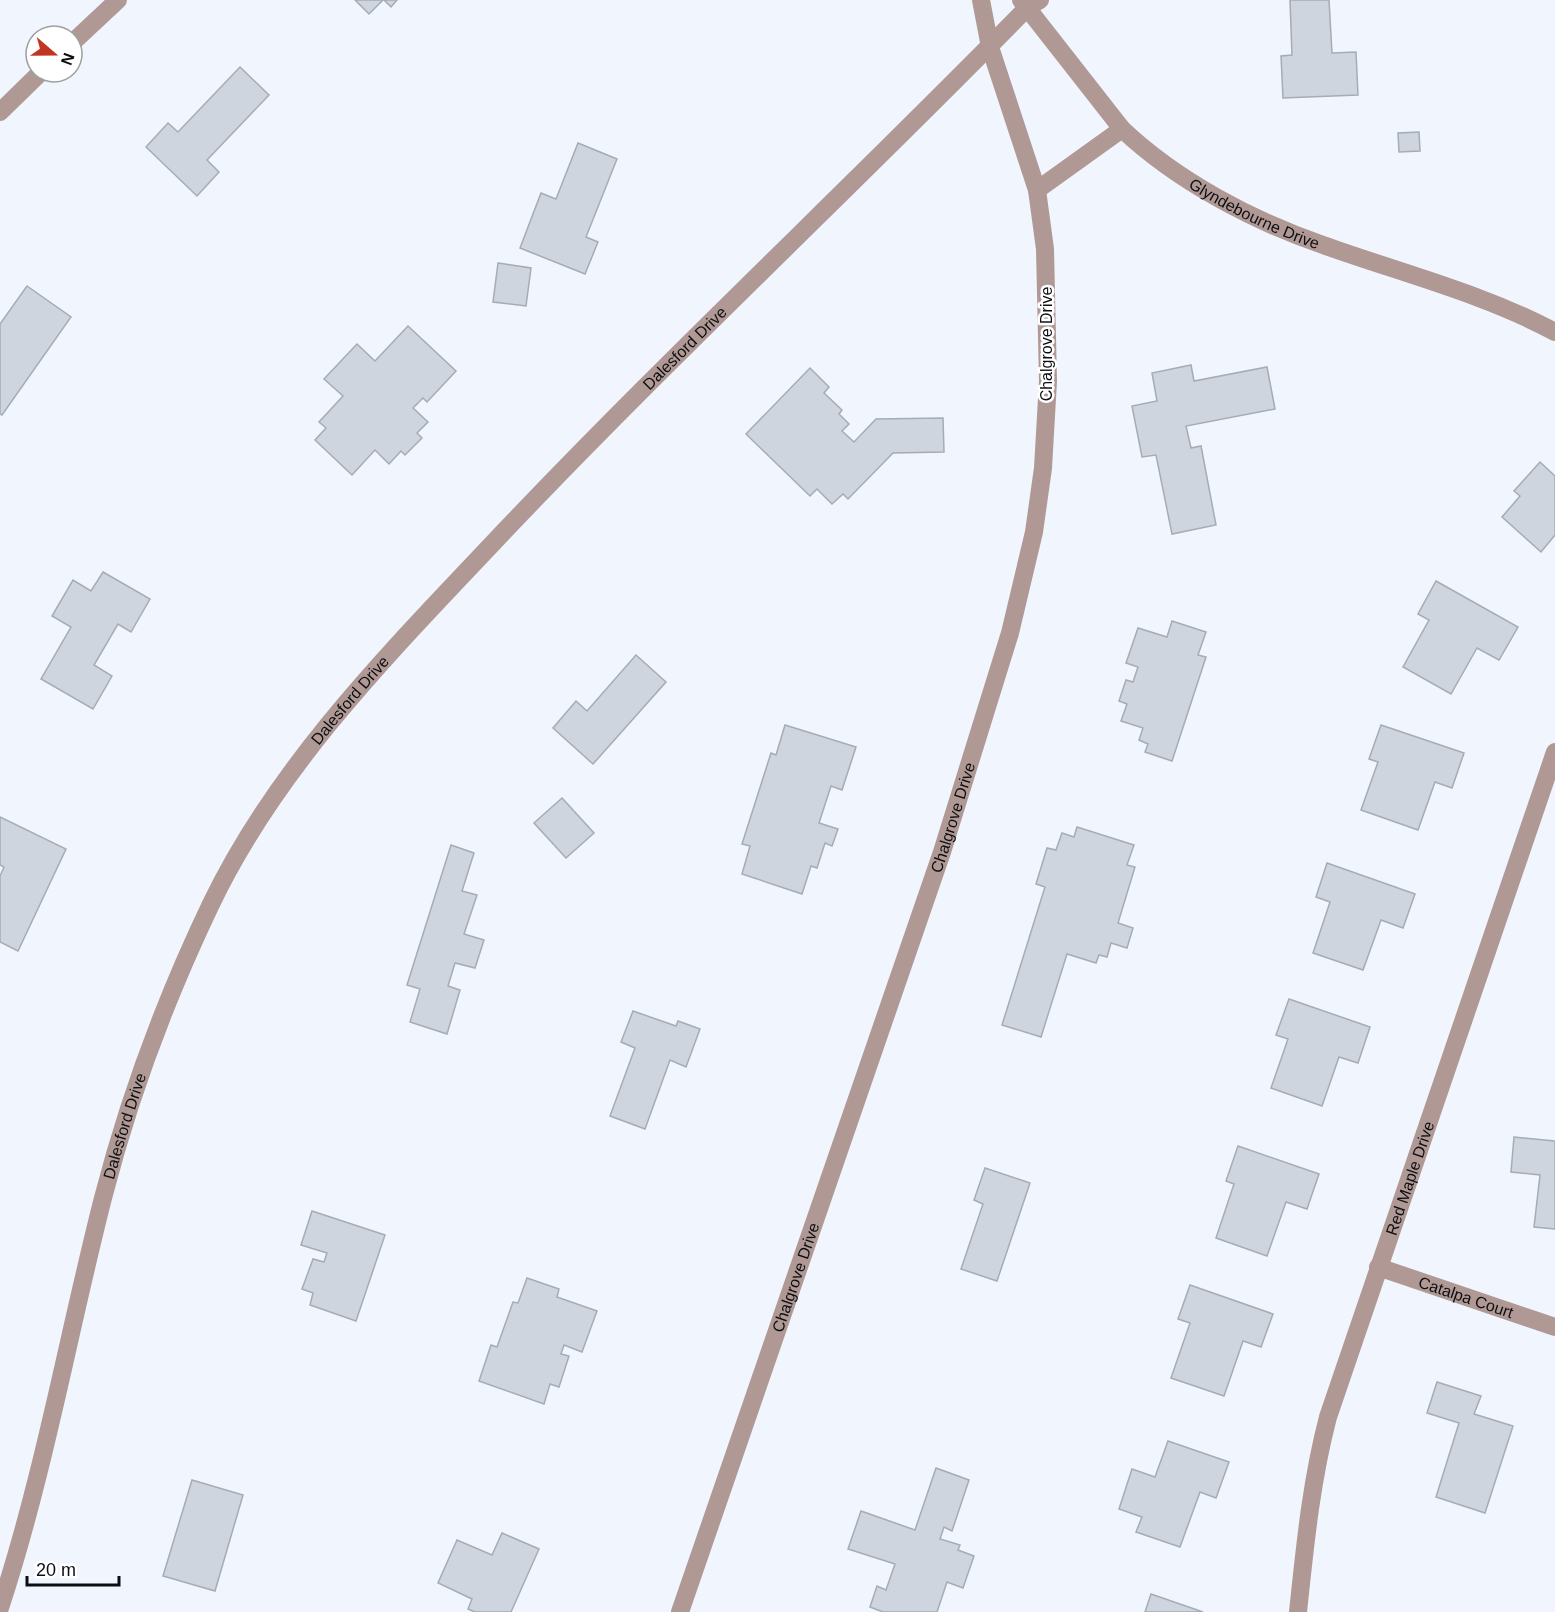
<svg xmlns="http://www.w3.org/2000/svg" width="1555" height="1612" font-family="Helvetica,sans-serif">
<style>
.building{fill:#ced5df;stroke:#a5acb6;stroke-width:1.5}
.lines{fill:none;stroke-linecap:round;stroke-linejoin:round}
.street{stroke:#b09994;stroke-width:18}
.labels{text-anchor:middle;stroke-width:5;stroke-linejoin:round;paint-order:stroke}
.street-label{font-size:16px;fill:#0c0e12;stroke:#fff}
</style>
<rect width="100%" height="100%" fill="#f0f5fe"/>
<g class="building">
<path d="M355,0H383L369,14Z"/>
<path d="M384,0H397L391,7Z"/>
<path d="M1290,0H1329L1332,53L1356,52L1358,95L1283,98L1281,56L1292,55Z"/>
<path d="M240,67L269,95L207,160L219,172L197,196L146,147L168,123L178,132Z"/>
<path d="M1419,132L1420,151L1399,152L1398,133Z"/>
<path d="M578,143L617,159L586,237L598,242L585,274L520,248L541,193L556,199Z"/>
<path d="M498,263L531,268L526,306L493,302Z"/>
<path d="M27,286L71,317L2,415L0,414V324Z"/>
<path d="M408,326L456,371L427,402L423,398L413,408L428,422L417,433L422,438L405,455L401,451L389,464L375,450L352,475L315,440L326,428L319,422L343,396L324,379L357,344L375,361Z"/>
<path d="M1191,365L1194,381L1267,367L1275,409L1186,426L1191,448L1201,446L1216,525L1172,534L1156,455L1142,457L1132,406L1157,401L1152,373Z"/>
<path d="M810,368L829,387L824,393L842,410L839,414L849,424L842,431L854,442L876,419L943,418L944,452L893,453L848,499L843,494L832,504L817,489L810,496L746,434Z"/>
<path d="M1540,462L1555,476V535L1541,552L1502,517L1520,496L1514,491Z"/>
<path d="M103,572L150,599L131,632L118,624L94,665L112,676L93,709L41,679L71,627L52,616L73,580L91,591Z"/>
<path d="M1436,581L1518,627L1499,660L1477,648L1451,694L1403,667L1429,620L1418,614Z"/>
<path d="M1172,621L1206,632L1198,655L1206,657L1172,761L1145,752L1148,744L1139,740L1143,728L1121,721L1127,704L1119,701L1126,680L1133,682L1138,667L1126,663L1138,628L1167,637Z"/>
<path d="M636,655L666,682L593,764L553,728L576,701L587,711Z"/>
<path d="M785,725L856,747L842,790L831,786L819,823L838,829L832,846L825,843L817,868L811,866L802,894L742,874L750,846L742,844L771,753L776,755Z"/>
<path d="M1381,725L1464,753L1452,788L1435,782L1418,830L1361,810L1378,762L1369,759Z"/>
<path d="M562,798L594,833L566,858L534,823Z"/>
<path d="M0,817L66,849L18,951L0,942V876L4,867L0,865Z"/>
<path d="M1077,827L1134,845L1127,865L1135,867L1118,923L1133,928L1127,948L1111,943L1107,957L1099,955L1096,963L1067,954L1041,1037L1002,1025L1045,887L1036,884L1047,848L1056,850L1062,833L1074,837Z"/>
<path d="M451,845L474,853L462,891L477,895L464,934L484,940L475,968L455,963L448,986L460,990L447,1034L410,1022L420,989L407,985Z"/>
<path d="M1327,863L1415,894L1403,928L1381,920L1363,970L1313,953L1330,902L1316,897Z"/>
<path d="M1289,999L1370,1027L1358,1063L1339,1057L1322,1106L1271,1088L1288,1039L1276,1035Z"/>
<path d="M633,1011L676,1026L678,1021L700,1029L686,1067L670,1060L645,1129L610,1116L635,1048L621,1042Z"/>
<path d="M1514,1137L1555,1141V1229L1534,1227L1540,1175L1511,1172Z"/>
<path d="M1238,1146L1319,1174L1307,1209L1286,1202L1267,1256L1216,1238L1234,1184L1226,1181Z"/>
<path d="M985,1168L1030,1183L997,1281L961,1269L983,1204L974,1200Z"/>
<path d="M312,1211L385,1235L356,1321L310,1305L313,1293L302,1289L313,1259L324,1262L327,1253L301,1245Z"/>
<path d="M527,1278L559,1289L557,1297L597,1311L582,1352L564,1345L561,1354L569,1356L559,1387L550,1384L544,1404L479,1381L491,1345L497,1347L513,1302L518,1303Z"/>
<path d="M1190,1285L1273,1314L1261,1347L1243,1341L1224,1396L1171,1378L1190,1323L1178,1319Z"/>
<path d="M1437,1382L1481,1396L1474,1414L1513,1426L1485,1513L1436,1497L1459,1423L1427,1413Z"/>
<path d="M1168,1441L1229,1462L1216,1498L1200,1492L1180,1547L1136,1532L1142,1517L1119,1509L1132,1469L1155,1477Z"/>
<path d="M936,1468L969,1480L952,1531L944,1527L940,1539L960,1545L958,1550L974,1556L963,1588L947,1582L937,1612H883L870,1607L877,1586L886,1590L895,1564L848,1549L861,1511L915,1530Z"/>
<path d="M192,1480L243,1495L215,1591L163,1576Z"/>
<path d="M502,1533L539,1549L511,1612H475L468,1609L472,1599L438,1583L457,1540L492,1555Z"/>
<path d="M1151,1594L1203,1612H1145Z"/>
</g>
<g class="lines">
<g class="street">
<path id="s1" d="M1021,0L1122,129C1177,181 1253,221 1323,245C1401,273 1482,293 1555,332"/>
<path d="M72,43L118,0"/>
<path d="M0,112L41,72"/>
<path d="M1037,190L1122,129"/>
<path id="s2" d="M1378,1267L1555,1327"/>
<path id="s3" d="M0,1608C44,1474 68,1335 103,1198C129,1097 166,998 211,904C277,766 390,652 494,542C667,359 852,187 1028,7L1040,0"/>
<path id="s4" d="M680,1612L942,852L1010,633L1034,532L1043,468L1048,381L1045,249L1037,190L990,47L981,0"/>
<path id="s5" d="M1298,1612C1305,1546 1311,1482 1328,1417L1555,752"/>
</g>
</g>
<g class="labels">
<g class="street-label">
<text dy="6" stroke="none"><textPath href="#s1" startOffset="322">Glyndebourne Drive</textPath></text>
<text transform="translate(1046 344) rotate(-90)" y="6">Chalgrove Drive</text>
<text dy="6" stroke="none"><textPath href="#s3" startOffset="1470">Dalesford Drive</textPath></text>
<text dy="6" stroke="none"><textPath href="#s3" startOffset="984">Dalesford Drive</textPath></text>
<text dy="6" stroke="none"><textPath href="#s4" startOffset="840">Chalgrove Drive</textPath></text>
<text dy="6" stroke="none"><textPath href="#s3" startOffset="498">Dalesford Drive</textPath></text>
<text dy="6" stroke="none"><textPath href="#s5" startOffset="450">Red Maple Drive</textPath></text>
<text dy="6" stroke="none"><textPath href="#s4" startOffset="354">Chalgrove Drive</textPath></text>
<text dy="6" stroke="none"><textPath href="#s2" startOffset="93">Catalpa Court</textPath></text>
</g>
</g>
<g transform="translate(54 54) rotate(110)"><circle r="28" fill="#ffffff" stroke="#9e9fa0" stroke-width="1.5"/>
<path d="M0-4.5L10 22L0 15L-10 22Z" fill="#c13524"/>
<text y="-9" font-size="16" font-weight="bold" text-anchor="middle" fill="#0c0e12">N</text>
</g>
<path d="M27 1576v9h92v-9" fill="none" stroke="#0c0e12" stroke-width="3"/>
<text x="36" y="1576" font-size="18" fill="#0c0e12" stroke="#ffffff" stroke-width="4.5" paint-order="stroke">20 m</text>
</svg>
